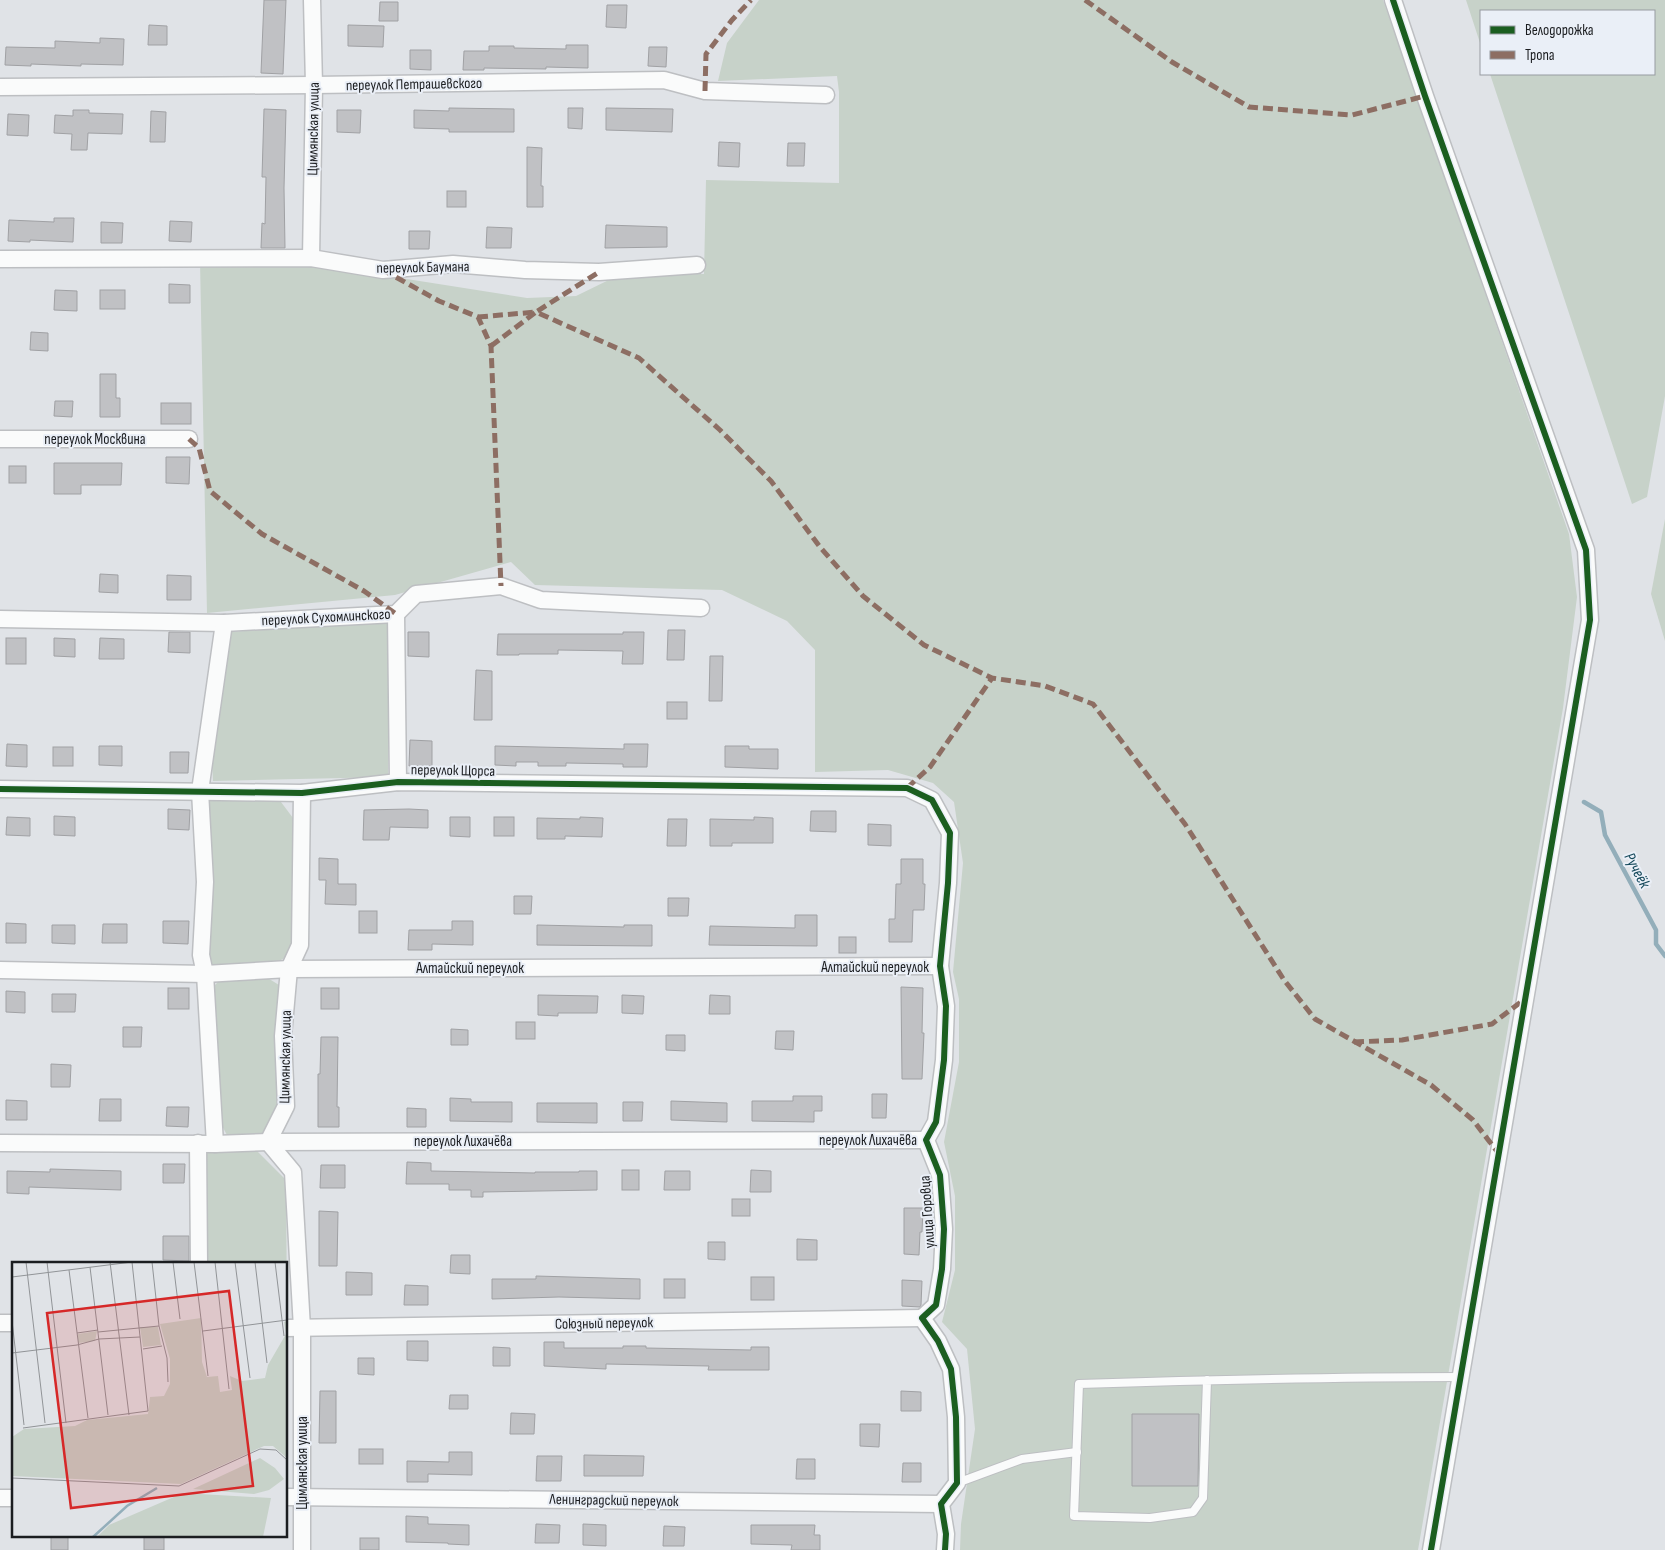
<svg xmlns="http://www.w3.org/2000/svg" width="1665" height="1550" font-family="'Sofia Sans Condensed',sans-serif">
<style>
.green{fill:#c7d2c9}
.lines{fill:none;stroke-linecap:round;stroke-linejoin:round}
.stream{stroke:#93aeba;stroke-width:4.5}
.building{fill:#c0c1c4;stroke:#a0a1a4}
.lane-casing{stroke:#bdbfc2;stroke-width:10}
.street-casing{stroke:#bdbfc2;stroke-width:19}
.lane{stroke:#fafbfb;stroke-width:8}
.street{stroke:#fafbfb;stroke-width:16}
.quiet{stroke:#8d6e63;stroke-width:5;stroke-dasharray:10 5;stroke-linecap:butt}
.cycleway-casing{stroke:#eaeff7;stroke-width:9}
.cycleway{stroke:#1b5e20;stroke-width:6}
.labels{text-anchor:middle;stroke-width:4;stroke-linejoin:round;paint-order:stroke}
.street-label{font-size:15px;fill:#1b1d20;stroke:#eaeff7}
.water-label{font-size:16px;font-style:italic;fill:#14485a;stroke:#eaeff7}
.inset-river{fill:none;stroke:#93aeba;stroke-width:2.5}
.inset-road{fill:none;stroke:#919497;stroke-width:1}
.view{fill:#d62828;fill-opacity:0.15;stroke:#d62828;stroke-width:2.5}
.inset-edge{fill:none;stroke:#1b1d20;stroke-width:2.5}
</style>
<rect width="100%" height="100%" fill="#e0e3e7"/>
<g class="green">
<path d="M759,0H1383L1569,534L1577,597L1563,708L1418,1550H960L961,1524L975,1429L967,1349L942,1322L955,1270V1196L944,1142L959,1062V999L953,972L963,863L954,802L933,783L888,770L815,772V650L787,621L722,590L535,585L511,562L395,595L207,613L200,261L318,265L527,298L576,296L619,275L704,274L706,180L839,183V92L837,76L718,81L727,43Z"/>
<path d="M1466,0H1665V396L1647,497L1632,504L1490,74H1654V11H1481V46Z"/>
<path d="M1665,519V641L1651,594Z"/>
<path d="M389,622L388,777L213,781L212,763L230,632Z"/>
<path d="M269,796L281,802L293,818L296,932C294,940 293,951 286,957C272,968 228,965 209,966L204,799Z"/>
<path d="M266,977L279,985L280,1102L264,1132L252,1137H228L219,1120L212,988L219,981Z"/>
<path d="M231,1148L257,1151L286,1180L287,1317L286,1264H205L206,1153Z"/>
</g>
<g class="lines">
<path class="stream" d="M1584,802L1601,812L1605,835L1656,930V944L1665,956"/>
</g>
<g class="building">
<path d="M264,0H286L283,74L261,73Z"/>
<path d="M380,2H398V21H379Z"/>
<path d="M607,5H627L626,28L606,27Z"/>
<path d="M149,25L167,26V45H148Z"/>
<path d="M348,25L384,26L383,47L348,46Z"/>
<path d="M100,38L124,39L123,65L81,64V66L31,64V66L5,65L6,47L55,48V41L100,43Z"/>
<path d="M566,45H588V68L546,67V69L484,68V70H463L464,51H489V46H514V48L566,49Z"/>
<path d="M649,47H667L666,67L648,66Z"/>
<path d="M410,50H431V70L410,69Z"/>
<path d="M449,108L514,109V132H449V129L414,128V110L449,111Z"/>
<path d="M568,108H583L582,129L568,128Z"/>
<path d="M606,108L673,109L672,132L606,130Z"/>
<path d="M264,109L286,110L284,188L285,248H261L262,223L265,224L266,177H262Z"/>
<path d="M73,110H89V113L123,114L122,134L88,133L87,150H71L72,134L54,133L55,115L73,116Z"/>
<path d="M337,110H361L360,133L337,132Z"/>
<path d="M151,111L166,112L165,142H150Z"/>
<path d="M8,114L29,115L28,136L7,135Z"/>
<path d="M719,142L740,143L739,167L718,166Z"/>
<path d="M788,143H805L804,166H787Z"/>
<path d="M527,147L542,148L541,186H543V207H527Z"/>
<rect x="447" y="191" width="19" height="16"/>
<path d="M54,218H74L73,242L30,240V242L8,241L9,220L54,222Z"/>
<path d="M170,221L192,222L191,242L169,241Z"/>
<path d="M101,222L123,223L122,243H101Z"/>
<path d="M606,225L667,227V247L605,248Z"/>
<path d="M487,227L512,228L511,248H486Z"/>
<path d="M409,231H430L429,249H409Z"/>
<path d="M169,284L190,285V303H169Z"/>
<path d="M55,290L77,291V311L54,310Z"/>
<rect x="100" y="290" width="25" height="19"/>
<path d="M31,332L48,333V351L30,350Z"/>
<path d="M100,374H116V398H120V417H100Z"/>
<path d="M55,401H73L72,417L54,416Z"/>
<rect x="161" y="403" width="30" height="21"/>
<path d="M166,457H190L189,484L166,483Z"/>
<path d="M54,463H122L121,485H81V494H54Z"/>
<rect x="9" y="466" width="17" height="17"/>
<path d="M100,574L118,575V593L99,592Z"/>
<path d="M167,575L191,576V600H167Z"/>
<path d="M668,630H685L684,660H667Z"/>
<path d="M169,632H190V653L168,652Z"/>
<path d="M408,632H429V657L408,656Z"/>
<path d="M623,632H644L643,664H622L623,651L558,650V654H519V655H497L498,634H623Z"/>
<rect x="6" y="638" width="20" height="26"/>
<path d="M54,638L75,639V657L54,656Z"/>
<path d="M100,638L124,639V659H99Z"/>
<path d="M710,656H723L722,701H709Z"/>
<path d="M476,670L492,671V720H474Z"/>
<rect x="667" y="702" width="20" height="17"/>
<path d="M410,740L432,741V766H409Z"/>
<path d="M7,744L27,745V767L6,766Z"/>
<path d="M624,744H648L647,767H623V764L566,763V766H538V762H516V766L495,765V746L624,749Z"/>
<path d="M99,746H122V766L99,765Z"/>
<path d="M725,746H749V749H778V769L725,767Z"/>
<rect x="53" y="747" width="20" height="19"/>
<path d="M170,752H189L188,773H170Z"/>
<path d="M168,809L190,810L189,830L168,829Z"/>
<path d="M409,809L428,810V828L390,827L389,840H363L364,810Z"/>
<path d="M811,811H836V832L810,831Z"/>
<path d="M54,816L75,817V836L54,835Z"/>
<path d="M7,817L30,818V836L6,835Z"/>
<path d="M450,817H470V837L450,836Z"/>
<rect x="494" y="817" width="20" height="19"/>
<path d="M580,817L603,818L602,837L565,836V839H537V818L580,819Z"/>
<path d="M754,817L773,818V843H732V846H710V819L754,820Z"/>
<path d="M668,819H687L686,846H667Z"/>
<path d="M868,824L891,825V846L868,845Z"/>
<path d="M319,858L338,859V884H356V905L325,904L326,880H319Z"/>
<path d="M901,859H923V884H925L924,910H913L912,942H889V919H895L896,884H901Z"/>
<path d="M514,896H532L531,914H514Z"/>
<path d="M668,898H689L688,916H668Z"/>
<rect x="359" y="911" width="18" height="22"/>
<path d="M795,915H817V946L709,945L710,926L795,928Z"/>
<path d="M163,921H189L188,944L163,943Z"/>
<path d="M452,921H473V945L432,944V950H408L409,930H452Z"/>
<path d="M6,923L26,924V943H6Z"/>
<path d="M103,924H127V943H102Z"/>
<path d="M52,925H75V944L52,943Z"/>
<path d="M537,925L624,927V925H652V946L537,945Z"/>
<rect x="839" y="937" width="17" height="16"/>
<path d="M901,987L923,988L922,1033H924L922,1079H902Z"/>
<rect x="168" y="988" width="21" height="21"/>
<rect x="321" y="988" width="18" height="21"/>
<path d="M6,991L25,992V1013L6,1012Z"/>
<path d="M52,994H76L75,1012H52Z"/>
<path d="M538,995L598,996L597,1013H558V1016L538,1015Z"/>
<path d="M622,995L644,996L643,1014L622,1013Z"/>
<path d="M710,995L730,996V1014H709Z"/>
<rect x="516" y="1022" width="19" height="17"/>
<path d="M123,1027H142L141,1047H123Z"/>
<path d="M451,1029L468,1030V1045H451Z"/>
<path d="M776,1031H794L793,1050L775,1049Z"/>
<path d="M666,1035H685V1051L666,1050Z"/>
<path d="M321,1037H338L337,1107H339V1127H318V1074H320Z"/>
<path d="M51,1064L71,1065L70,1087H51Z"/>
<path d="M872,1094H887L886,1118H872Z"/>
<path d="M793,1096H822V1111H814V1122L752,1121V1101H793Z"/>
<path d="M450,1098L471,1099V1102H512V1122L450,1121Z"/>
<path d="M100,1099H121V1121H99Z"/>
<path d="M6,1100L27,1101V1120H6Z"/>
<path d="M671,1101L727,1103V1122L671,1120Z"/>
<path d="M623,1102H643L642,1121H623Z"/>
<path d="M537,1103H597V1123L537,1122Z"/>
<path d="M167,1107H189L188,1127L166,1126Z"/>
<path d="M407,1108L426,1109V1127H407Z"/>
<path d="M407,1162L431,1163V1171L535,1173V1172H579V1171H597V1190L483,1192V1197H471V1190H449V1184H406Z"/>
<path d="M163,1164H185L184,1183H163Z"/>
<path d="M321,1165H345V1188H320Z"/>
<path d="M50,1169L121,1171V1190L29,1187V1194L7,1193V1171L50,1172Z"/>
<rect x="622" y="1170" width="17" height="20"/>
<path d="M751,1170L771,1171V1192H750Z"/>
<path d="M665,1171H690V1190H664Z"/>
<rect x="732" y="1199" width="18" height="17"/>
<path d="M904,1208H923L922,1232H920L919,1255L904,1254Z"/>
<path d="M319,1211L338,1212L337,1266H319Z"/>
<path d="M163,1236H189V1261L163,1260Z"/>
<path d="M797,1239L817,1240V1260H797Z"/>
<path d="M708,1242H725V1260L708,1259Z"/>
<path d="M451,1255H470V1274L450,1273Z"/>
<path d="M346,1272L372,1273V1295H346Z"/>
<path d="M536,1276L640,1279V1299L559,1297L492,1299V1279H536Z"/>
<rect x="751" y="1277" width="23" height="23"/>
<rect x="664" y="1279" width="21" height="19"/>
<path d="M902,1280L922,1281L921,1305L920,1307L902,1306Z"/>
<path d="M405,1285L428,1286V1305H404Z"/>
<path d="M407,1341H428V1361L407,1360Z"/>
<path d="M544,1342H564V1348H623V1346H646V1348L751,1350V1347H769V1370H708L709,1366L606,1364V1369L544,1366Z"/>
<path d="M493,1347L510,1348V1366H493Z"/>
<path d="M358,1358H374V1375L358,1374Z"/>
<path d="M320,1391H336V1443H319Z"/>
<path d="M901,1391L921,1392V1411H901Z"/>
<path d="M450,1395H468V1409H449Z"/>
<path d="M511,1413L535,1414L534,1434H510Z"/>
<path d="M1132,1414H1199L1198,1486H1132Z"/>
<path d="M860,1424H880L879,1447L860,1446Z"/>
<rect x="359" y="1449" width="24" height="15"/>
<path d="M449,1452H472V1475L428,1474V1482H407V1461L449,1462Z"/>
<path d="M584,1455L644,1456L643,1476H584Z"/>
<path d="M537,1456H562L561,1481H536Z"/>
<path d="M797,1459H815V1479H796Z"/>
<path d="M903,1463H921V1482H902Z"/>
<path d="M406,1516L428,1517V1524L469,1525V1545L448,1544V1543L406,1542Z"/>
<path d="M536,1524L560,1525L559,1543H535Z"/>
<path d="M583,1524L606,1525V1546L583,1545Z"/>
<path d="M751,1525H815L814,1535H820V1550H791L792,1545L751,1544Z"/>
<path d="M664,1526L685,1527L684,1546H663Z"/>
<rect x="51" y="1536" width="17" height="14"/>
<rect x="144" y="1536" width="20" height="14"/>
<rect x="360" y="1538" width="19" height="12"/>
</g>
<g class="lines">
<g class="lane-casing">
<g id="lane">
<path d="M1207,1380L1203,1498L1193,1512L1150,1518L1074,1516L1079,1384C1207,1380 1334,1377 1461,1377"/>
<path d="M957,1483L1022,1459L1077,1452"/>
</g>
</g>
<g class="street-casing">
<g id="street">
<path d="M1393,0L1425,96L1586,550L1590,620L1431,1550"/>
<path d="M0,87L314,85L664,80L705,91L826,95"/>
<path d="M311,258L314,85L312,0"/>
<path d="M0,259L311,258L383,270L453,264L525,270L599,272L697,265"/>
<path d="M0,439H189"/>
<path d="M396,614L398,782"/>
<path d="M0,619L224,623L396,614L416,594L501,586L541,600L701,608"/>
<path d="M0,789L302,793L398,782L907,788L932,800L950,833L948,883L940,966L946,1006L944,1060L936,1122L926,1140L940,1175L944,1229L942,1269L936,1305L922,1318L938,1341L951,1369L956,1417L957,1483L941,1504L946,1534L945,1550"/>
<path d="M0,970L205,974L289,969L940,966"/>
<path d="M0,1143L215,1144L268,1142L926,1140"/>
<path d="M198,1143L199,1264"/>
<path d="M215,1144L205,974L201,955L205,882L200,791L224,623"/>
<path d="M0,1323H14"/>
<path d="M286,1328L922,1318"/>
<path d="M286,1497L941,1504"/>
<path d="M0,1498H14"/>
<path d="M302,1550V1328L293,1172L268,1142L286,1106L283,1036L289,969L300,945L302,793"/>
</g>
</g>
<use href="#lane" class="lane"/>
<use href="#street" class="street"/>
<g class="quiet">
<path d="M1085,0L1172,62L1249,107L1352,115L1425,96"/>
<path d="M705,91L706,54L732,20L751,0"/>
<path d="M383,270L439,301L478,317L491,346L501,586"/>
<path d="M478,317L536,312L599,272"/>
<path d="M491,346L536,312L639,358L720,430L771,481L820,547L863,596L924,645L992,678L1045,686L1093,704L1185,824L1284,980L1315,1019L1431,1085L1473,1120L1499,1154"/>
<path d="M189,439L199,448L210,491L262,534L364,591L396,614"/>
<path d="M907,788L930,767L992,678"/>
<path d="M1354,1042L1402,1040L1492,1024L1526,998"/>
</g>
<g class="cycleway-casing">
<g id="cycleway">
<path d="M1393,0L1425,96L1586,550L1590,620L1431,1550"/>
<path d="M0,789L302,793L398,782L907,788L932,800L950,833L948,883L940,966L946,1006L944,1060L936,1122L926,1140L940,1175L944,1229L942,1269L936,1305L922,1318L938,1341L951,1369L956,1417L957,1483L941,1504L946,1534L945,1550"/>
</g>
</g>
<use href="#cycleway" class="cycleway"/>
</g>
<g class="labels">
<g class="street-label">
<text transform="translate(414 84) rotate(-1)" y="5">переулок Петрашевского</text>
<text transform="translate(313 129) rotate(-89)" y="5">Цимлянская улица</text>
<text transform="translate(423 267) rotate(-1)" y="5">переулок Баумана</text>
<text x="95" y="444">переулок Москвина</text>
<text transform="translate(326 617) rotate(-3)" y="5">переулок Сухомлинского</text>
<text transform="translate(453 770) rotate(1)" y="5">переулок Щорса</text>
<text x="875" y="972">Алтайский переулок</text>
<text x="470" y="973">Алтайский переулок</text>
<text transform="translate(285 1057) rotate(-89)" y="5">Цимлянская улица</text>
<text x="868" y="1145">переулок Лихачёва</text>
<text x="463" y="1146">переулок Лихачёва</text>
<text transform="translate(927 1212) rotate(-94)" y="5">улица Горовца</text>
<text transform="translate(604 1323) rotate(-1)" y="5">Союзный переулок</text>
<text transform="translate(302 1463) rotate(-90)" y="5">Цимлянская улица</text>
<text transform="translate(614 1500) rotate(1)" y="5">Ленинградский переулок</text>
</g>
<g class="water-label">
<text transform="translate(1638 870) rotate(62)" y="6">Ручеёк</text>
</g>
</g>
<g transform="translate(12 1262)">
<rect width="275" height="275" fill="#e0e3e7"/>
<path d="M189,56L190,100L195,115L206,114L208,130L220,128L218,114L230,119L253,116L256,103L274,72L272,60L275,59V196L261,184H252L169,222L0,214V175L12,167L63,164L75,158L136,152L138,135L152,134L158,122V97L148,62ZM128,65H146L149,83L131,85ZM85,69L83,79L66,81V72ZM248,196L263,206L272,217L257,228L242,232L181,227ZM171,231L259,236L251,275H85L97,263Z" fill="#c7d2c9"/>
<path class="inset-river" d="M81,275L115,244L145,226"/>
<path class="inset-road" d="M14,0L33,161M35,0L54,161M98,0L117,153M140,0L147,64L155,96L156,120M161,0L168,57M182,0L196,114M203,0L217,127M223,0L238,116M243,0L255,101M263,0L272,74M78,5L96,153M57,8L76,156M0,15L120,0M0,59L12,163M191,69L275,58M86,70L147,64M65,71L86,68M131,87L150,84M0,91L65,83L87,77L128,75M11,166L136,149L120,0M0,216L167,224L248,187L264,188L275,198"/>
<path class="view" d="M217,29L241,224L59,246L35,51Z"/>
<rect width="275" height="275" class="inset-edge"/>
</g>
<rect x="1480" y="10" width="175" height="65" fill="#eaeff7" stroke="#979ba1"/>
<rect x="1490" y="26" width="25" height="8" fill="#1b5e20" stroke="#979ba1"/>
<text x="1525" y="35" font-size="15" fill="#1b1d20">Велодорожка</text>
<rect x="1490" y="51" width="25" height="8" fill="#8d6e63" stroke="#979ba1"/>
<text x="1525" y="60" font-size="15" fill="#1b1d20">Тропа</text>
</svg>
